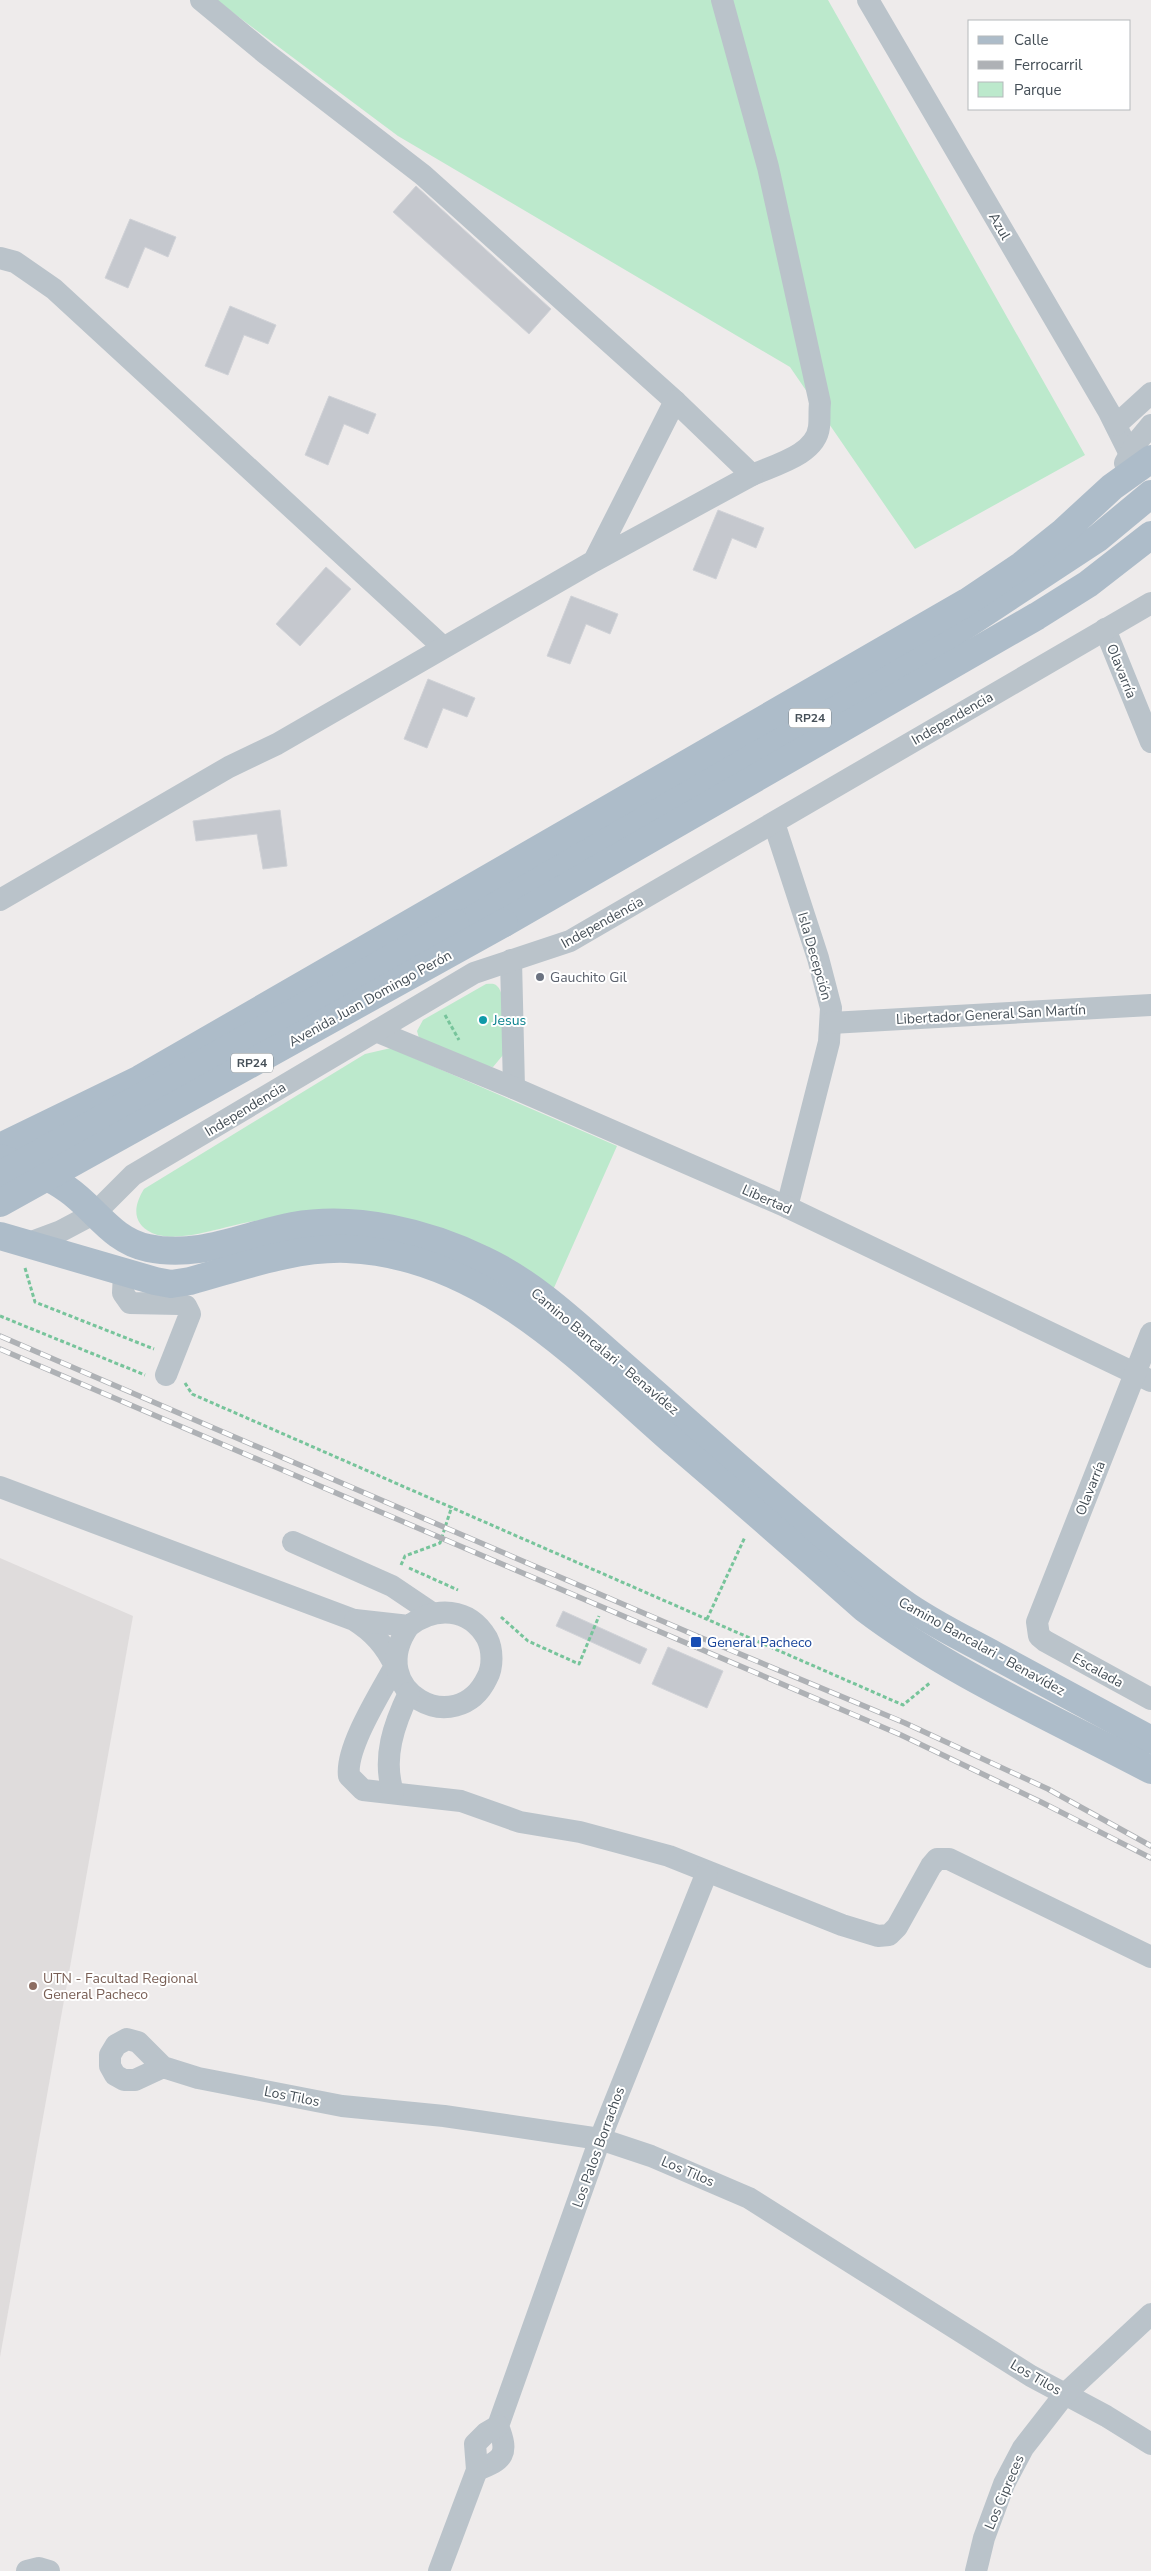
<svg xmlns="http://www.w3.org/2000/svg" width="1151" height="2571" font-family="'Nunito Sans',sans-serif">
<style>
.education{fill:#dfdcdc}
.green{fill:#bce9cc}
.building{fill:#c5c8ce;stroke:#d0d2d7}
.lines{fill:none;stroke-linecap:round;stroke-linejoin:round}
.path{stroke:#77c49b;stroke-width:3;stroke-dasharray:4 2.5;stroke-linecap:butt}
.minor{stroke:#bac3ca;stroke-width:22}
.major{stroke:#adbcc9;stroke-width:28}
.rail-casing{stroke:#aeb1b5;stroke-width:5.5}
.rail{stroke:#fff;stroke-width:4;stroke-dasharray:11;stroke-linecap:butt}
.major-bridge{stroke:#adbcc9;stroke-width:28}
.worship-dot{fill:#6b7280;stroke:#fff;stroke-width:2}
.culture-dot{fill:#0f9aa8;stroke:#fff;stroke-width:2}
.transit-dot{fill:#1a4fb4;stroke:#fff;stroke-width:2}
.education-dot{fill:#8d6e63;stroke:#fff;stroke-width:2}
.labels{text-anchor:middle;stroke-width:4;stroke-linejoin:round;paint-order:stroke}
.shield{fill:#fff;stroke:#7d8489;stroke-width:1}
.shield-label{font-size:12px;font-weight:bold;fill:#454f57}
.street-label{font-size:14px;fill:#454f57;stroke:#fff}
.worship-label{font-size:14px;fill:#5b616d;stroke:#fff;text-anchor:start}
.culture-label{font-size:14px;fill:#0d838f;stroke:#fff;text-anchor:start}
.transit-label{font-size:14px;fill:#164399;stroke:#fff;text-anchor:start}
.education-label{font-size:14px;fill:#785e54;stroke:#fff;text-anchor:start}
</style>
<rect width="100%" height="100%" fill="#eeebeb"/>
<path class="education" d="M0,1558L133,1616L0,2357Z"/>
<g class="green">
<path d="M216,0H828L1085,455L915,549L790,367L398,136Z"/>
<path d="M486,984C491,984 494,983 497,986C508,995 503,1040 503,1055L493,1067L484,1066L419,1038L417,1031L423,1020Z"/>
<path d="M391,1048L617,1146L553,1290C483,1273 412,1256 342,1238C325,1234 280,1219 265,1220C235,1221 181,1246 152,1233C131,1223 134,1205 144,1189L365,1054Z"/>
</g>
<g class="building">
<path d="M416,186L551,309L529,334L393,212Z"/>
<path d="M130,219L176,237L168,257L145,247L128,288L105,278Z"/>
<path d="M230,306L276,325L268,344L244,335L228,375L205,366Z"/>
<path d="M329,396L376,414L368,434L344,424L328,465L305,455Z"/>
<path d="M718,510L764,528L756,548L732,538L716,579L693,570Z"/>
<path d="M326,567L351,589L300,646L276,624Z"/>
<path d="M571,596L618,614L610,634L586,624L570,664L547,656Z"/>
<path d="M428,679L475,698L467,717L443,708L427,748L404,739Z"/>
<path d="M280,810L287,866L263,869L257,834L196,841L193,821Z"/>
<path d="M563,1611L647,1649L640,1664L556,1626Z"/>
<path d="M668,1647L723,1671L707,1708L652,1684Z"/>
</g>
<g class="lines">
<g class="path">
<path d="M445,1015L459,1040"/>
<path d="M25,1268L35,1302L154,1349"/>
<path d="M0,1316L145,1375"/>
<path d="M185,1383L192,1394L903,1705L931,1682"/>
<path d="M401,1565L405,1556L440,1543L452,1506"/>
<path d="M409,1568L458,1590"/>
<path d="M501,1617L528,1641L579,1664L599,1616"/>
<path d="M707,1619L745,1537"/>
</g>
<g class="minor">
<path d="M201,0L265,53L423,175L675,401"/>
<path d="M722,0L768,167L820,403C819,411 820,419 819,427C816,455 774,465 752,475"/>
<path d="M868,0L1109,412L1130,454"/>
<path d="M0,258L15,262L54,289L443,647"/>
<path d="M1116,425L1151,393"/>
<path d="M1125,463L1136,443L1151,425"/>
<path d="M1105,629L1151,742"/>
<path d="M774,823L818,958L831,1008L829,1042L787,1207"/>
<path d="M0,900L229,767L277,744L594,561L752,475L675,401L594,561"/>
<path d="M511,960L514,1088"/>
<path d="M831,1023L1151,1005"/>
<path d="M376,1031L514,1088L787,1207L1151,1381"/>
<path d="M26,1244L61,1231L95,1213L133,1175L474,973L570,941L1151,603"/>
<path d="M124,1273L123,1293L130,1303L179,1304L186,1306L190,1314L166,1375"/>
<path d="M1151,1333L1037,1622L1039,1636L1045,1641L1151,1699"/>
<path d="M0,1487L354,1620C373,1632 385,1645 395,1666C381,1692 345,1748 349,1776L363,1790L461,1801L520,1822L580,1832L669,1856L842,1925L878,1936L889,1935L897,1927L931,1866L937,1859H949L1151,1957"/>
<path d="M293,1542L392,1586L432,1613"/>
<path d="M355,1620L409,1626C435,1606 469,1607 487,1638C493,1650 493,1667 487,1678C457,1741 363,1691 409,1626"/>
<path d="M393,1792C382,1758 394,1724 409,1693"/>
<path d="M163,2067L135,2080H124L115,2075L110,2066V2055L116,2045L127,2039L138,2042L163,2067L198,2078L342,2106L444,2116L600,2139L651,2156L749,2198L1031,2376L1106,2416L1151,2444"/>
<path d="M477,2470C504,2460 509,2454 498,2426L600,2139L707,1872"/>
<path d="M27,2571L39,2568L49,2571"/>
<path d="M439,2571L477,2470L475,2444L486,2433L498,2426"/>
<path d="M976,2571L984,2538L1004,2484L1023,2448L1065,2394L1151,2314"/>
</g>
<g class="major">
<path d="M455,923L931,648L1098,538L1151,494"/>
<path d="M504,923L1037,616L1088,584L1151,535"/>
<path d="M0,1147L140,1079L967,602L1022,565L1062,533L1112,487L1151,459"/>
<path d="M0,1158C23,1167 48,1175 67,1189C95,1208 112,1241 148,1248C199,1259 245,1235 293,1226C356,1215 427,1232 484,1260C537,1285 580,1328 624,1366C695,1428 765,1492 838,1552C859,1569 880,1587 902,1602C931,1623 965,1639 996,1656C1048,1684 1099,1712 1151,1740"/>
<path d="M0,1236L155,1281L171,1284L190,1281C241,1267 295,1247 347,1249C482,1254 581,1361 676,1444C739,1498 802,1553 864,1608C951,1674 1055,1719 1151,1770"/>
</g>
<g class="rail-casing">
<g id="rail">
<path d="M0,1336L697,1636L905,1723L1048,1789L1151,1846"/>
<path d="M0,1349L901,1735L1041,1802L1151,1858"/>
</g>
</g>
<use href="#rail" class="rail"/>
<g class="major-bridge">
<path d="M0,1175L455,923"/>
<path d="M0,1203L504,923"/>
</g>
</g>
<circle class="worship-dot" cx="540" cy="977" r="5"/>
<circle class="culture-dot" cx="483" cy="1020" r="5"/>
<rect class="transit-dot" x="690" y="1636" width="12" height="12" rx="2.5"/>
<circle class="education-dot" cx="33" cy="1986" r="5"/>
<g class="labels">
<g class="shield">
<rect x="789" y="708.5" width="42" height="19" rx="4"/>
<rect x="231" y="1053.5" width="42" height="19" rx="4"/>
</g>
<g class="shield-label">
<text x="810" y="722">RP24</text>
<text x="252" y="1067">RP24</text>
</g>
<g class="street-label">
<text transform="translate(1000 226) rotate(60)" y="5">Azul</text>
<text transform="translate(1122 671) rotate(68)" y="5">Olavarría</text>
<text transform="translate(952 718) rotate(-30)" y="5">Independencia</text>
<text transform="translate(602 922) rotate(-29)" y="5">Independencia</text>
<text transform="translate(815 956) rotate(74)" y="5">Isla Decepción</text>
<text transform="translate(370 998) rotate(-29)" y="5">Avenida Juan Domingo Perón</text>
<text transform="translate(991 1014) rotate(-3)" y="5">Libertador General San Martín</text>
<text transform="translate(245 1109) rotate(-31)" y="5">Independencia</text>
<text transform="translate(767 1199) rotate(24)" y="5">Libertad</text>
<text transform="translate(605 1351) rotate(40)" y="5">Camino Bancalari - Benavídez</text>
<text transform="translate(1090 1488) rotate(-68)" y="5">Olavarría</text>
<text transform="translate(982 1646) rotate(29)" y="5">Camino Bancalari - Benavídez</text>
<text transform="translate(1098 1670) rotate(29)" y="5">Escalada</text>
<text transform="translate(292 2096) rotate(11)" y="5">Los Tilos</text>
<text transform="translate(598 2147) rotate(-70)" y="5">Los Palos Borrachos</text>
<text transform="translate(688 2171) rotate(23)" y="5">Los Tilos</text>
<text transform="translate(1036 2377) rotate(30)" y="5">Los Tilos</text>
<text transform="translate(1004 2492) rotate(-67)" y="5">Los Cipreces</text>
</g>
<g class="worship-label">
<text x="550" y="982">Gauchito Gil</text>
</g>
<g class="culture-label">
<text x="493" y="1025">Jesus</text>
</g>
<g class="transit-label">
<text x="707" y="1647">General Pacheco</text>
</g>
<g class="education-label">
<text x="43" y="1983">UTN - Facultad Regional<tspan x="43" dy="16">General Pacheco</tspan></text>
</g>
</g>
<rect x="968" y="20" width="162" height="90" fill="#ffffff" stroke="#b5b9bc"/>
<rect x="978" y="36" width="25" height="8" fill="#adbcc9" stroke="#b5b9bc"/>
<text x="1014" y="45" font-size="15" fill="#454f57">Calle</text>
<rect x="978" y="61" width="25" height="8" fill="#aeb1b5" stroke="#b5b9bc"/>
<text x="1014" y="70" font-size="15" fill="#454f57">Ferrocarril</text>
<rect x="978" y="82" width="25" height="15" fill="#bce9cc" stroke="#b5b9bc"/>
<text x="1014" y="95" font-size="15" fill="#454f57">Parque</text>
</svg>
